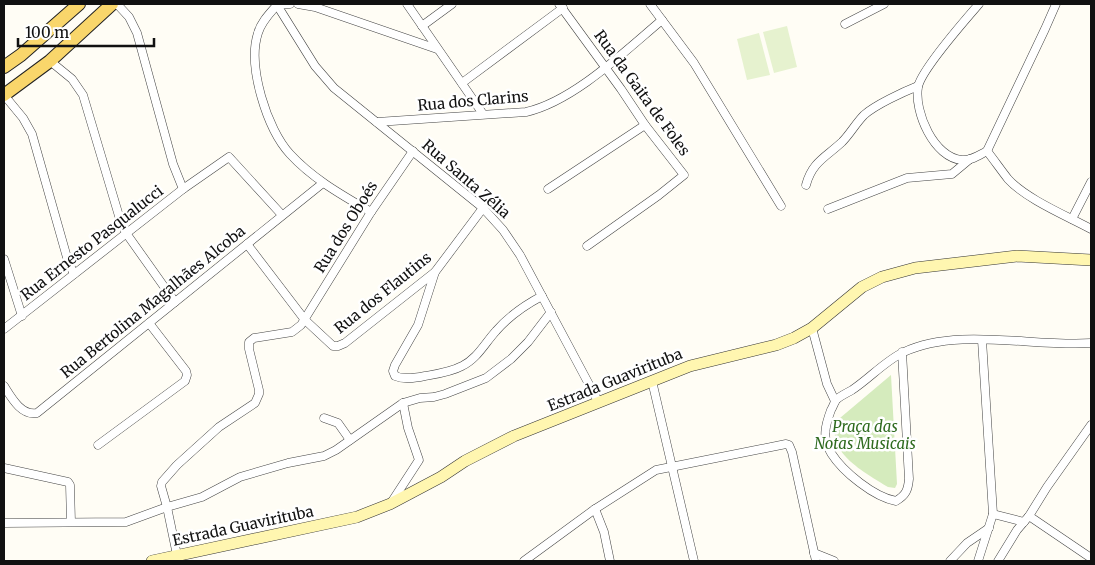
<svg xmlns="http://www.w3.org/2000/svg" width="1095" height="565" font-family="Merriweather,serif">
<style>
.green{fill:#d5ebbd}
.pitch{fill:#e6f2cf}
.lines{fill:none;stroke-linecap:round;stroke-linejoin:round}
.street-casing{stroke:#444;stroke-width:9}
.secondary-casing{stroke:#333;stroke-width:12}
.primary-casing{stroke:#222;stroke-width:14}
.street{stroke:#fff;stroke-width:8}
.secondary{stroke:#fff6b0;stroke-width:11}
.primary{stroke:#f9d66b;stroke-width:12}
.labels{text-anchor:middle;stroke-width:5;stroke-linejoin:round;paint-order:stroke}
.street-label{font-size:15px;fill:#111;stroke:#fff}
.park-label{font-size:15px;font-style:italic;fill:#2f6b1f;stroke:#fff}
</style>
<rect width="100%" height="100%" fill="#fffdf5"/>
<path class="green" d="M891,375L897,484L895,488L888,487C867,474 819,449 840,418Z"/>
<g class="pitch">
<path d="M787,26L797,67L774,73L763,32Z"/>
<path d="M759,33L770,75L747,80L737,39Z"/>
</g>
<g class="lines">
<g class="street-casing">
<g id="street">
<path d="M117,4L129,17L137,33L173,164L183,189"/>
<path d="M298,4L315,7L437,49"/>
<path d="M407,4L483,114"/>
<path d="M559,4L621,89L645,125L684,175L659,195L587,246"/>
<path d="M650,4L694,63L781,206"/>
<path d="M979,4C966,19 921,70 918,87C914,112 934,158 962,160C971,161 979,155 987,151"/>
<path d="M277,5L315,66L334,88L483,208L503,230L520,255L599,403"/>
<path d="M277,5C270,13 261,22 258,33C247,66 267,129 290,154C313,179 342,195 371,212"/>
<path d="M277,5L290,4"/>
<path d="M845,24L884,4"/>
<path d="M422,26L452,4"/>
<path d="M50,61L72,79L83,95L119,216L126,233L175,302"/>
<path d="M462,83L563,8"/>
<path d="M4,95L23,118L32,134L68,261L74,274"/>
<path d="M377,122L526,112C574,101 625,51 662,20"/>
<path d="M987,151L1045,29L1056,4"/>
<path d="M987,151C994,160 1001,170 1008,179C1026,199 1067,216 1091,229"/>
<path d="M806,185C812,162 826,157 842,142C850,134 856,123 864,115C875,105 903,92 918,86"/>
<path d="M548,189L645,125"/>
<path d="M828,209L907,178L952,174L970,159"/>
<path d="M1072,219L1091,182"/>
<path d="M247,244L305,320L333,346H338L345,343L435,272L483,208"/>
<path d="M4,259L22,316"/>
<path d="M435,272L418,325L395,365L393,371L395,376C404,380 415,378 425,376C437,374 451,372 462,366C477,359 485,343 496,331C509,316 525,305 542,296"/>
<path d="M812,328L827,384L835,401"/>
<path d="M4,329L183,189L229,157L282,215"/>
<path d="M902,352L909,479C908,490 906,495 896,501C874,497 843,472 831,453C822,438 825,426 831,410C833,407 834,403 836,400C840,396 847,393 852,390C869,379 886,360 904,352C957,327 1033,347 1091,343"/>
<path d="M652,381L694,561"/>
<path d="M4,386C11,397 21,416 37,413L323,183"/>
<path d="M324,418L338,423L350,440"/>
<path d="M98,445L185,381L187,375L186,371L149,323"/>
<path d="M4,468L68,482L70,485L71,522"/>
<path d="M391,503L419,460L408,428L403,403"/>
<path d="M595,509L604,532L610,561"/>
<path d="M993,514L1024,522"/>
<path d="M1029,516L1091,558"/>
<path d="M4,523L126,522L167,507L202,497L240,477L288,463L324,456L336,450L403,403L420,398L434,397L445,394L486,378L511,359L528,342L551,312"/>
<path d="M814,553L834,561"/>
<path d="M177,555L167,507L161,486L162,482L177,465L219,427L255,403L259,394V390L249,349V342L254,338L292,332L301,325L371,212L413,151"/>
<path d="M524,561L595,509L656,470L786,444L789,445L792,452L816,561"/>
<path d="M950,561L967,543L989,528"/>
<path d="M978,561L993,514L982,340"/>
<path d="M998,561L1017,530L1029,516L1047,487L1091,425"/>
</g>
</g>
<g class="secondary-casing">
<path id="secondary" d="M152,561L357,517L390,504L441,477L465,461L514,436L690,366L776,345L794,338L812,328L862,287L882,277L915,268L1017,256L1091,260"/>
</g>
<g class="primary-casing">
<g id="primary">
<path d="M4,67L21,55L79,4"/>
<path d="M4,95L50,61L112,4"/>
</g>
</g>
<use href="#street" class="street"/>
<use href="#secondary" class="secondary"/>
<use href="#primary" class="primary"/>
</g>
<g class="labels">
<g class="street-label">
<text transform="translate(642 93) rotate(54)" y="5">Rua da Gaita de Foles</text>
<text transform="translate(473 101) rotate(-5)" y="5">Rua dos Clarins</text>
<text transform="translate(466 179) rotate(41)" y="5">Rua Santa Zélia</text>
<text transform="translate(346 227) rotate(-58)" y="5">Rua dos Oboés</text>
<text transform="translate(92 243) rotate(-38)" y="5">Rua Ernesto Pasqualucci</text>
<text transform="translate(383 293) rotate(-39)" y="5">Rua dos Flautins</text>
<text transform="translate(153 302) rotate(-39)" y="5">Rua Bertolina Magalhães Alcoba</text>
<text transform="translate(615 380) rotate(-22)" y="5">Estrada Guavirituba</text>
<text transform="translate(243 526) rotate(-12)" y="5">Estrada Guavirituba</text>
</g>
<g class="park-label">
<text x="865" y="432">Praça das<tspan x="865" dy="17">Notas Musicais</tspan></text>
</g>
</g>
<rect width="1095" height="565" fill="none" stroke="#111111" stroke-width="10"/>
<path d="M18 38v8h136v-8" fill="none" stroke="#111111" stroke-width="2.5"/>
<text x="25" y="38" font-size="15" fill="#111111" stroke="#ffffff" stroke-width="4" paint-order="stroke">100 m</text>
</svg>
